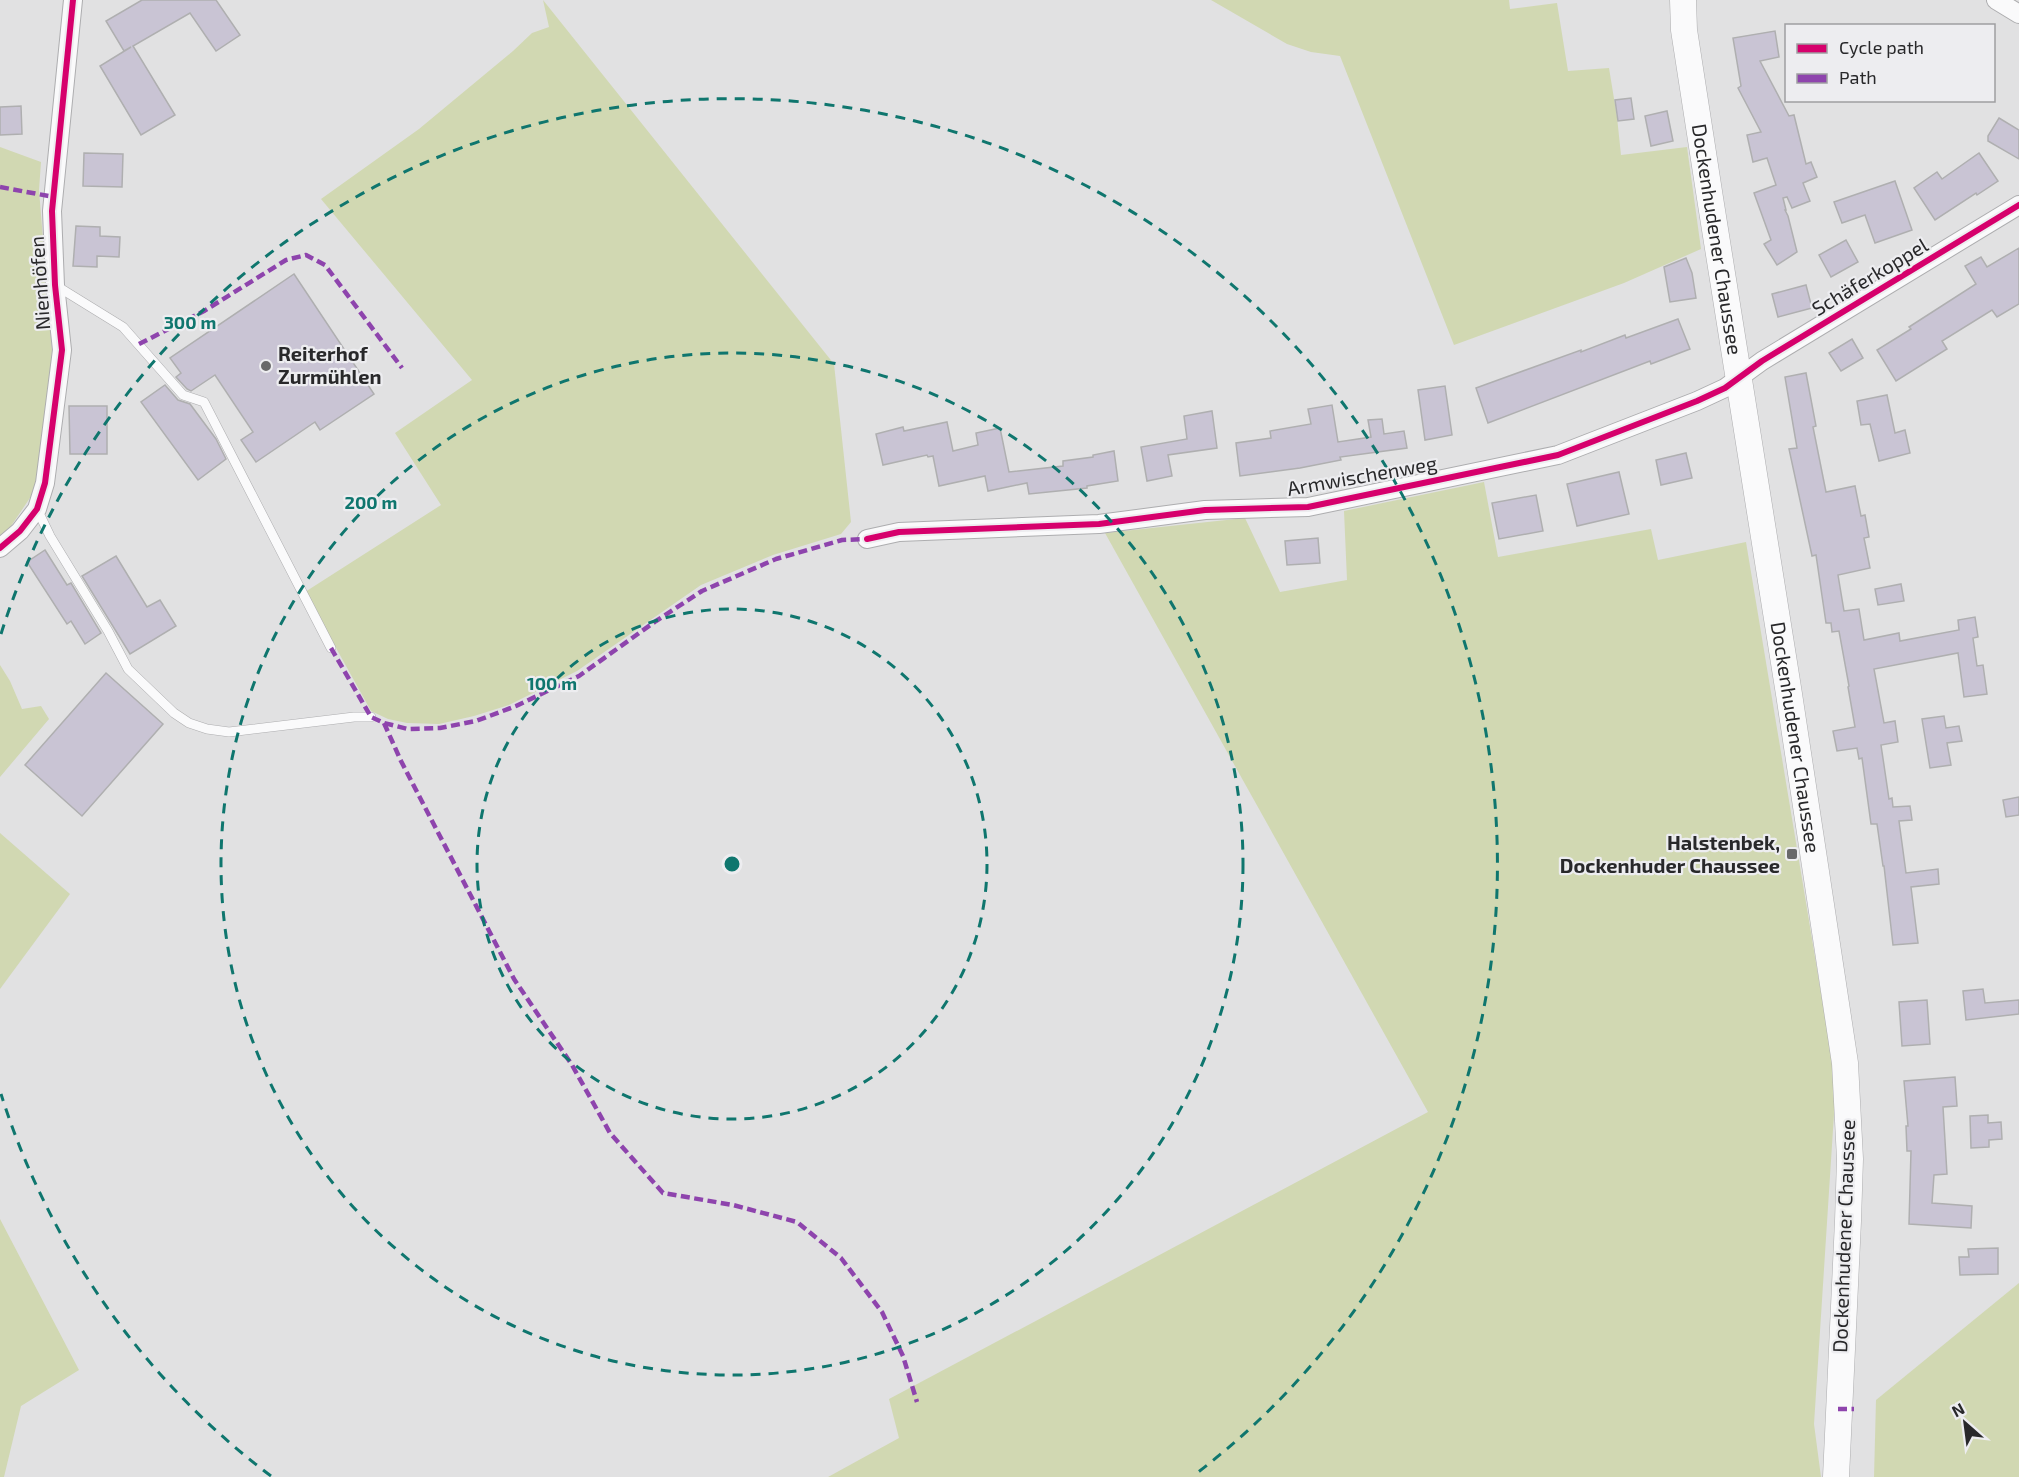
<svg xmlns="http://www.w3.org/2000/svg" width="2019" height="1477" font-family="'Exo 2',sans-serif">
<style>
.green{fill:#d1d8b2}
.building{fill:#c9c4d4;stroke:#afafb0;stroke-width:1.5}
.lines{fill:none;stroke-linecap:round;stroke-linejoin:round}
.lane-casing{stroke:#adadaf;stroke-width:10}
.street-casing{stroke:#adadaf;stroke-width:20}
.secondary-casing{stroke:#adadaf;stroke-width:27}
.lane{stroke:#fafafb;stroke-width:9}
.street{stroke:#fafafb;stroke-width:18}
.secondary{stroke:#fafafb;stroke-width:26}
.quiet{stroke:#8e44ad;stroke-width:4.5;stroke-dasharray:9 4.5;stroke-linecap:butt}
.cycleway-casing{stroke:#ededf0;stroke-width:10}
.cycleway{stroke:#d6006c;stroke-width:6}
.ring{fill:none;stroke:#0f766e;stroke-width:3;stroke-dasharray:10 8}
.poi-dot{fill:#69696a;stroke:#ededf0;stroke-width:2}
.labels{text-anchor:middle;stroke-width:4.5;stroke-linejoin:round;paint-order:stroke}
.street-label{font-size:20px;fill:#28282a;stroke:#ededf0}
.poi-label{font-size:20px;font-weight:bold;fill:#28282a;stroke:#ededf0;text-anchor:start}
.centre{fill:#0f766e;stroke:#ededf0;stroke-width:3}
.ring-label{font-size:18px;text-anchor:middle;font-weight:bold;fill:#0f766e;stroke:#ededf0;stroke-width:4.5;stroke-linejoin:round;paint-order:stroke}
</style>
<rect width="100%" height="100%" fill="#e1e1e2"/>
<g class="green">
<path d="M543,0L834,364L851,522L841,534L773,555L701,585L577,671L509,705L474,716L439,724L407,723L388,719L371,711L305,592L441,505L395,433L472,380L321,199L419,129L513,51L532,33L549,27Z"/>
<path d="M1211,0H1509L1510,9L1557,3L1568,71L1609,68L1617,117L1621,155L1687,147L1701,249L1624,283L1454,345L1340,56L1311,52L1287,44Z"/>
<path d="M0,147L41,162L39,190L52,350L44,477L3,538L0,554Z"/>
<path d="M1484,482L1498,557L1651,529L1658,560L1746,542L1836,1083L1814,1424L1821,1477H828L899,1438L889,1399L1428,1112L1105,533L1245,518L1280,592L1347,580L1344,511Z"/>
<path d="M0,665L10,681L22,709L41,706L49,719L0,777Z"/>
<path d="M0,833L70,894L0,989Z"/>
<path d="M0,1219L79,1370L21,1406L4,1477H0Z"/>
<path d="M2019,1283V1477H1874L1876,1400Z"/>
</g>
<g class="building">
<path d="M142,0H216L240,35L216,51L190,13L133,46L175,115L141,135L100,66L131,47L124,51L106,21Z"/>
<path d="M1775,31L1779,57L1760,61L1789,116L1794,115L1806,164L1811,162L1817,177L1803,183L1810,201L1792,208L1787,197L1783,198L1786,210H1785L1788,216L1797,252L1777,265L1764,244L1771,240L1754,193L1776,185L1767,158L1753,162L1747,135L1761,132L1738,88L1741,86L1733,38Z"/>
<path d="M1631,98L1634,119L1618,121L1615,100Z"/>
<path d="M21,106L22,134L0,135V107Z"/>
<path d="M1667,111L1673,141L1651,146L1645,116Z"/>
<path d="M1999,118L2019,130V159L1988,141V136Z"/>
<path d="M84,153L123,154L122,187L83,186Z"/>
<path d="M1979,153L1998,181L1977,195L1976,193L1935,220L1914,188L1937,172L1942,179Z"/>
<path d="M1895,181L1912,230L1875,243L1865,215L1842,223L1834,202Z"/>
<path d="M76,226L100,227V236L120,237L119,257L97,256V267L73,266Z"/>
<path d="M1846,240L1858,262L1831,277L1819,255Z"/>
<path d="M2019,248V304L1997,317L1992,310L1942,341L1947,349L1896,381L1877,350L1911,329L1909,327L1976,284L1965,266L1981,257L1987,267Z"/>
<path d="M1686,258L1692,273L1696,298L1670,302L1664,267Z"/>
<path d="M294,274L374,394L320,430L315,422L256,462L241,440L253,432L215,375L191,391L187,389L176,377L181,373L170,358Z"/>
<path d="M1806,285L1812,308L1778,317L1772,294Z"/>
<path d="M1678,319L1690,349L1651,364L1650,361L1488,423L1476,388L1581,350V352L1625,335L1626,338Z"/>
<path d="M1852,339L1863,358L1841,371L1829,353Z"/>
<path d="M1806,373L1816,426L1813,427L1826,492L1855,486L1861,516L1865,515L1869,537L1864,538L1870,568L1838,575L1844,611L1859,609L1864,640L1899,633L1900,641L1959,630L1958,620L1975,617L1978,637L1973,638L1977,666L1983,665L1987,694L1964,697L1958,653L1874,669L1884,723L1895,721L1898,742L1881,745L1889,799L1892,798L1893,807L1910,806L1912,820L1899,821L1906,873L1938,869L1939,884L1911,887L1918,943L1893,945L1884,866H1883L1877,824H1871L1862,758L1859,759L1857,748L1837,751L1833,731L1855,727L1848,687L1849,686L1839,631L1832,632L1831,623H1826L1816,555L1812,556L1789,449L1797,448L1785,377Z"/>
<path d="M165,385L178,400L190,404L216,439L226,459L198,480L141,402Z"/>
<path d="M1445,386L1452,435L1425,440L1418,390Z"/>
<path d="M1887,395L1895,433L1905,430L1910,453L1879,461L1870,424L1861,425L1857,401Z"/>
<path d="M1332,405L1338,442L1371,437L1368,420L1382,419L1384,434L1404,431L1407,448L1340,457L1341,460L1300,468L1240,476L1236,443L1271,438L1270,431L1311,424L1308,409Z"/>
<path d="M69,406H107V454H70Z"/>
<path d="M1212,411L1217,448L1168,455L1172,476L1147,481L1141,447L1187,439L1184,416Z"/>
<path d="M947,422L953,451L978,445L976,433L1000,428L1009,472L1063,466V461L1093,457V455L1114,451L1118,481L1087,486V488L1029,494L1027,483L988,491L985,476L939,486L933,456L928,457L927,455L883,465L876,434L903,427L904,431Z"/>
<path d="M1686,453L1692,478L1661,485L1656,460Z"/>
<path d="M1619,472L1629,514L1577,526L1567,484Z"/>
<path d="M1536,495L1543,531L1499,539L1492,503Z"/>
<path d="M1318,538L1320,563L1287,565L1285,541Z"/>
<path d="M45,550L67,585L71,583L101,633L85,644L71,621L67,624L27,562Z"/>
<path d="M116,556L147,607L160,600L176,626L130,654L82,576Z"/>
<path d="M1901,584L1904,601L1878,605L1875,589Z"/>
<path d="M106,673L163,724L82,816L25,765Z"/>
<path d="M1944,716L1946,728L1959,726L1962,741L1947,743L1951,765L1930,768L1922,719Z"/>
<path d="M2019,797V815L2006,817L2003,800Z"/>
<path d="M1983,989L1985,1003L2019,1000V1014L1966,1020L1963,991Z"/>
<path d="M1927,1000L1930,1044L1902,1046L1899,1002Z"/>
<path d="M1955,1077L1957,1106L1943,1107L1947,1174L1934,1175L1932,1203L1972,1206L1971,1228L1909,1224L1911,1151H1907L1906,1126H1908L1904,1081Z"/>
<path d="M1988,1115V1123L2001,1122L2002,1139L1989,1140V1147L1971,1148L1970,1116Z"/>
<path d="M1998,1248V1274L1960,1275L1959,1257H1969L1968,1249Z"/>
</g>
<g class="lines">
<g class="lane-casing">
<g id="lane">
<path d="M55,285L123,327L183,395L204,402L331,648"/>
<path d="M37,509L50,536L108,631L128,669L174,713L189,723L207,729L229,732L354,717H371"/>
</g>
</g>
<g class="street-casing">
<g id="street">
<path d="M1996,0L2019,14"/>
<path d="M867,539L899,532L1099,524L1205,510L1308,507L1558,455L1697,401L1725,388L1762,361L2019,205"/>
<path d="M0,548L20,531L37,509L45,483L62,350L55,285L52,211L73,0"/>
</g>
</g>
<g class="secondary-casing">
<g id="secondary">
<path id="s1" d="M1683,0L1684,30L1710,198L1789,694L1845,1063L1850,1159L1848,1221L1836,1477"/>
</g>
</g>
<use href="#lane" class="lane"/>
<use href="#street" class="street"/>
<use href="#secondary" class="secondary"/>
<g class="quiet">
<path d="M0,187L54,197"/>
<path d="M139,344L204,311L286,260L306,255L325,265L402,368"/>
<path d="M331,648L371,717L384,723L408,729L440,728L476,721L516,706L579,676L656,621L702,591L776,559L842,540L867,539"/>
<path d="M384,723L401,761L514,979L572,1065L610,1133L663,1193L733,1205L797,1222L841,1258L882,1312L903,1356L917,1402"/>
<path d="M1838,1409H1854"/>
</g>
<g class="cycleway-casing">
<g id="cycleway">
<path d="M867,539L899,532L1099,524L1205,510L1308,507L1558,455L1697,401L1725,388L1762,361L2019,205"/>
<path d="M0,548L20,531L37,509L45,483L62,350L55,285L52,211L73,0"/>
</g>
</g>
<use href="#cycleway" class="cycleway"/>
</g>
<g class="ring">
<circle cx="732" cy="864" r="255"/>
<circle cx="732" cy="864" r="511"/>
<path d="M271 1476A766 766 0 0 1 1 1094M1 634A766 766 0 1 1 1193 1476"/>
</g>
<g class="poi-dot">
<circle cx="266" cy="366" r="6"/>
<rect x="1786" y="848" width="12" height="12" rx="3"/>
</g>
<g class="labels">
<g class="street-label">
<text dy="7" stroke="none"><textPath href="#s1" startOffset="242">Dockenhudener Chaussee</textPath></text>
<text transform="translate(1870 277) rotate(-31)" y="7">Schäferkoppel</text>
<text transform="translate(40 283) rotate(-94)" y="7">Nienhöfen</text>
<text transform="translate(1362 476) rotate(-10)" y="7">Armwischenweg</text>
<text dy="7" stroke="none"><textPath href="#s1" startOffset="746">Dockenhudener Chaussee</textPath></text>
<text transform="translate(1844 1236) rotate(-88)" y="7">Dockenhudener Chaussee</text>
</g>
<g class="poi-label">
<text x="278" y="361">Reiterhof<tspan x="278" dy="23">Zurmühlen</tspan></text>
<text x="1780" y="850" text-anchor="end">Halstenbek,<tspan x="1780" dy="23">Dockenhuder Chaussee</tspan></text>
</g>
</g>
<circle cx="732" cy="864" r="9" class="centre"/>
<g class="ring-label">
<text x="190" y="329">300 m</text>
<text x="371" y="509">200 m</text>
<text x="552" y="690">100 m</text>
</g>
<rect x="1785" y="24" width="210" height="78" fill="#ededf0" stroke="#9e9ea1" stroke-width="1.5"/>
<rect x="1797" y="44" width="30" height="9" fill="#d6006c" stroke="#9e9ea1" stroke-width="1.5"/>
<text x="1839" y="54" font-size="18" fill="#28282a">Cycle path</text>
<rect x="1797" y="74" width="30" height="9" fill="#8e44ad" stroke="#9e9ea1" stroke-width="1.5"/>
<text x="1839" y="84" font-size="18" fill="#28282a">Path</text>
<g transform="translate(1965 1423) rotate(332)" stroke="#ededf0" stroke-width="4.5" paint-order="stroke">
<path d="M0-4.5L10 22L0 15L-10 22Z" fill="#28282a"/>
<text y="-9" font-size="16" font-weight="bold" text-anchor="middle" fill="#28282a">N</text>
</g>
</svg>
